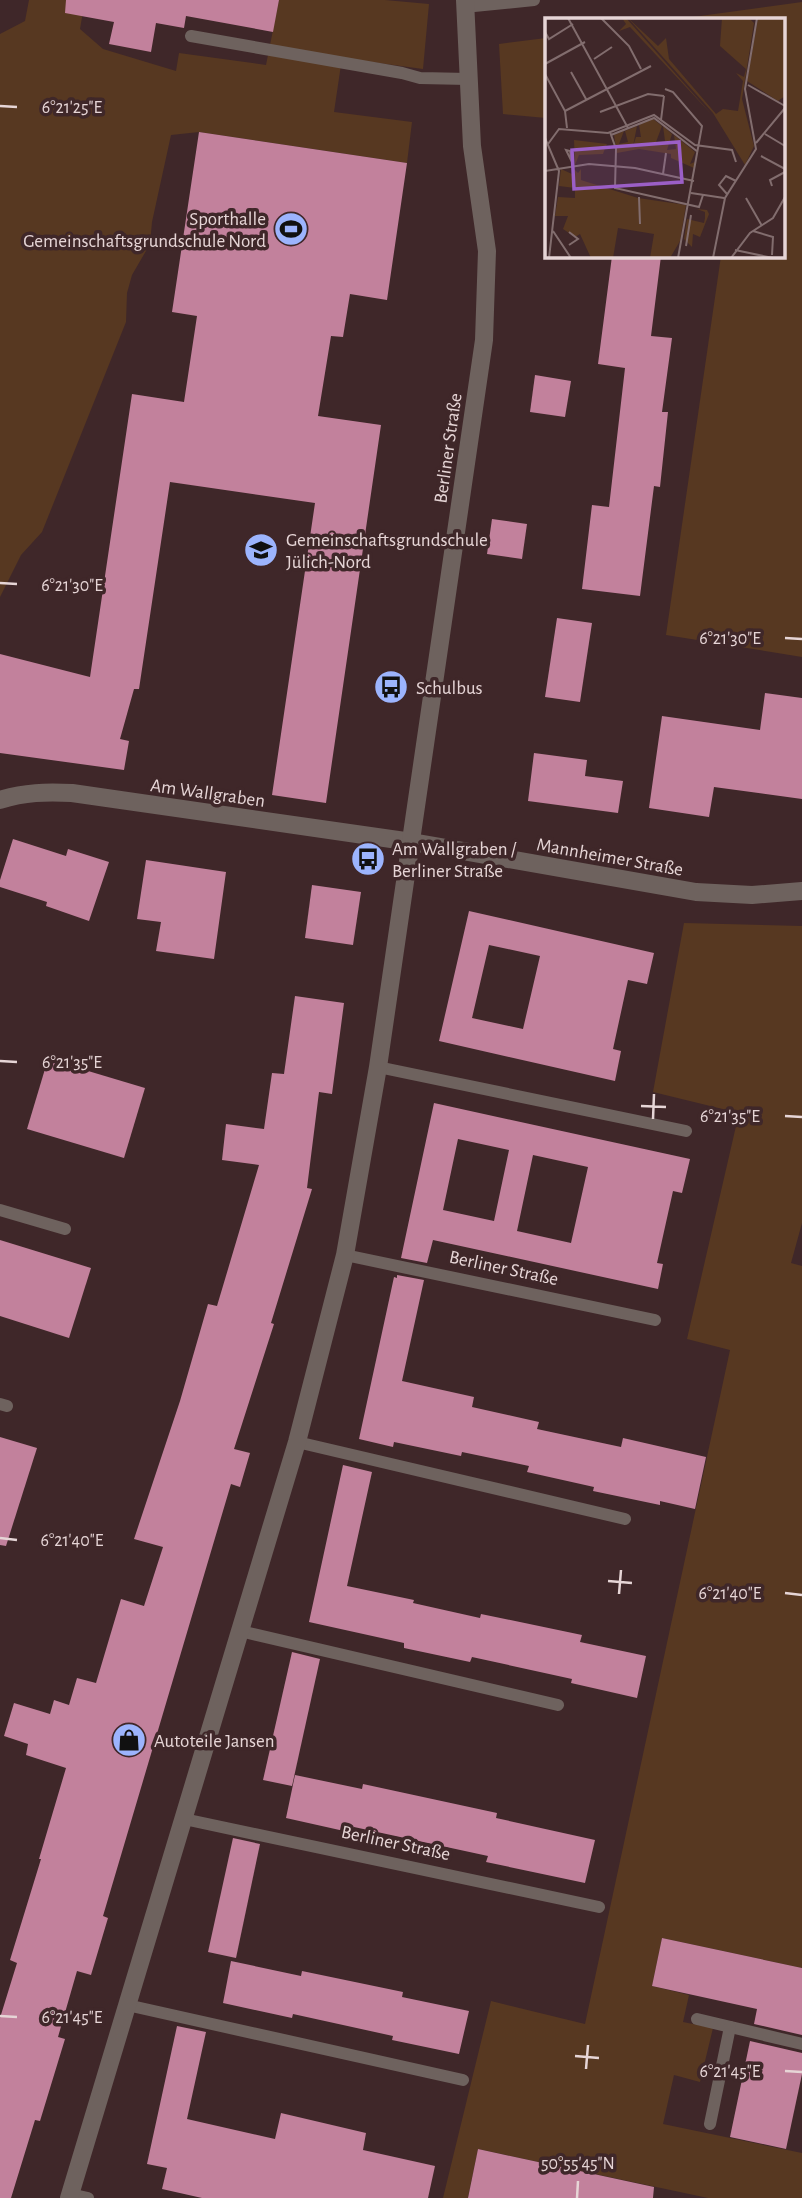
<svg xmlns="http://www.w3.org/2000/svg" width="802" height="2198" font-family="'Alegreya Sans',sans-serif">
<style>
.green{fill:#573821}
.building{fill:#c2819c;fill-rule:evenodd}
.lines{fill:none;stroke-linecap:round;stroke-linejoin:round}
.lane{stroke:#6e625e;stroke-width:12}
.street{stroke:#6e625e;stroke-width:18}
.ticks{fill:none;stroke:#e6d5d6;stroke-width:2.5}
.labels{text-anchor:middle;stroke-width:7;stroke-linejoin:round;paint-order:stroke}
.poi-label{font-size:19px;fill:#e6d5d6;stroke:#3f2729;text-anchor:start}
.street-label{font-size:19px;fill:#e6d5d6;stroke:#3f2729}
.inset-road{fill:none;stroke:#826d6e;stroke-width:2}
.view{fill:#9b5fc6;fill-opacity:0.15;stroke:#9b5fc6;stroke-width:3.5}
.inset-edge{fill:none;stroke:#e6d5d6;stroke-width:3.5}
.ticks-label{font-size:18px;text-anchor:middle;fill:#e6d5d6;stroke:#3f2729;stroke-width:7;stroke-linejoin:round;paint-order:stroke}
</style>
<rect width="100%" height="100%" fill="#3f2729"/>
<g class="green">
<path d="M29,0H85L80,29L103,49L176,71L179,53L266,65L279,0H385L429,4L423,69L342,58L334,112L412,122L407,163L199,132L171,135L152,222L150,244L132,275L127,293L126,322L42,532L21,555L0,597V34L25,21Z"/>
<path d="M802,2V657L666,635L721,256H783V19H678Z"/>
<path d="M546,38V118L503,114L499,44Z"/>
<path d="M684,923L802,926V1223L791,1263L802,1266V1968L662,1938L652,1986L689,1995L683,2022L713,2028L700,2082L674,2075L663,2124L802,2153V2198H708L478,2149L468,2197L472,2198H443L491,2001L585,2024L730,1350L687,1339L739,1113L653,1092Z"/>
</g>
<g class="building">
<path d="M66,0H279L273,32L186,16L184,28L156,23L151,52L109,44L114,22L65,13Z"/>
<path d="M199,132L407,163L387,300L350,294L343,337L331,336L318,416L381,425L326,803L272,795L315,503L170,482L139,689H134L120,739L129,741L124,770L0,753V654L90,677L132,394L184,402L197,316L172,312Z"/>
<path d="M612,256H661L651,336L672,338L662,412H668L660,487L654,486L640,596L582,589L592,505L609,507L625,368L598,364Z"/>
<path d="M535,375L571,381L565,417L530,412Z"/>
<path d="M492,519L527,524L522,559L487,554Z"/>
<path d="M557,618L592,623L580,702L545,697Z"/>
<path d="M765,693L802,698V799L714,787L709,817L649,808L662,716L760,730Z"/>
<path d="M534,753L587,760L585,776L623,781L618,813L528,801Z"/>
<path d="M13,839L66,856L68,849L109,862L89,921L46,906L47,902L0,887V880Z"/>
<path d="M146,860L226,872L214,959L156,951L161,922L137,919Z"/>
<path d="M312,885L361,892L353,945L305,938Z"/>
<path d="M469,911L654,953L647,984L628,980L613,1049L621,1051L615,1081L439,1041ZM489,945L540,956L523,1029L472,1018Z"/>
<path d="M295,996L344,1003L332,1094L319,1092L307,1188L312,1189L271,1323L274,1324L234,1449L250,1453L240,1487L231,1484L103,1916L108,1918L91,1975L77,1971L58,2037L65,2039L40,2121L35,2120L11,2198H0V2018L17,1963L10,1960L41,1859H39L66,1768L26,1755L28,1744L4,1736L14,1703L50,1714L54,1700L69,1705L77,1678L96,1683L121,1599L144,1606L163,1547L134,1539L180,1401L208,1304L217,1306L259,1165L222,1160L226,1124L264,1129L272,1073L284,1074Z"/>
<path d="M48,1059L145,1088L124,1158L27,1129Z"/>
<path d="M434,1103L690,1159L682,1193L673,1191L657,1263L663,1264L658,1289L433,1240L427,1263L401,1258ZM458,1139L509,1150L494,1221L443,1210ZM533,1155L588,1167L571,1243L517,1231Z"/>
<path d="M0,1240L91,1268L69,1338L0,1316Z"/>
<path d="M397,1275L424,1280L402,1381L474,1397L472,1407L539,1422L537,1429L621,1447L623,1438L706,1457L695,1509L660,1501V1505L593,1491L594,1487L527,1472L529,1466L462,1452L461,1456L394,1442L393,1447L359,1439L394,1277L397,1278Z"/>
<path d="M0,1437L37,1448L6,1546L0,1545Z"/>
<path d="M343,1465L372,1472L347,1586L414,1600L413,1603L480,1618L481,1614L582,1635L580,1642L646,1656L637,1698L571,1683L572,1679L472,1657L470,1662L404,1648V1643L309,1622Z"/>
<path d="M292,1652L320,1659L292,1786L263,1780Z"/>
<path d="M295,1775L362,1789L363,1784L497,1813L496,1818L595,1840L585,1883L486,1862L488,1856L354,1827L353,1833L286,1818Z"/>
<path d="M233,1838L260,1844L236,1958L208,1952Z"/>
<path d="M662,1938L802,1968V2035L754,2024L757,2009L652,1986Z"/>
<path d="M231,1961L301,1976L302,1971L403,1992L402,1997L469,2011L459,2054L392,2040L393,2036L293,2014L292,2018L223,2003Z"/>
<path d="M177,2026L206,2032L187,2119L275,2139L281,2113L366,2133L363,2150L435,2166L428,2198H202L162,2189L167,2168L147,2164Z"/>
<path d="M750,2041L802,2053V2074L786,2149L730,2137Z"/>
<path d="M478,2149L654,2187L653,2198H468Z"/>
</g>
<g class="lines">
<g class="lane">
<path d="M464,7L534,0"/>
<path d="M191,36L402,73L420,78L468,79"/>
<path d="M378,1067L686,1131"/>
<path d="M0,1210L65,1229"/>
<path d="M345,1255L655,1320"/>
<path d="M0,1404L7,1406"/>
<path d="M297,1442L625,1519"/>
<path d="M240,1631L558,1705"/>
<path d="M184,1819L599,1907"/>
<path d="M127,2005L463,2080"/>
<path d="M697,2019L802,2044"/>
<path d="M710,2124L730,2027"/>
<path d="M70,2194L88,2198"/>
</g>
<g class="street">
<path d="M0,800C25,792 46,792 72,793L412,842L696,892L752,895L802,891"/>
<path d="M69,2198L297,1442L345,1255L378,1067L484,340L487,251L472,146L465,0"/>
</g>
</g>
<path class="ticks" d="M0,106L17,107M0,583L17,584M785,638L802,639M0,1061L17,1062M641,1106L666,1107M785,1116L802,1117M653,1119L654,1094M0,1538L17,1540M608,1581L632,1583M785,1593L802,1595M619,1594L621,1570M0,2016L17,2017M575,2056L599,2058M586,2069L588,2045M785,2071L802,2072M577,2198L578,2181"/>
<defs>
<g id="stadium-disc" transform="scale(1.75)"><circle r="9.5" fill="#9cb4fd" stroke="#3f2729"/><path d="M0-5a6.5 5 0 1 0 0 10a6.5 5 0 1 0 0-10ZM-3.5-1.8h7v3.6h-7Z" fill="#111"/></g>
<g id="school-disc" transform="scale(1.75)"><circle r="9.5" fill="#9cb4fd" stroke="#3f2729"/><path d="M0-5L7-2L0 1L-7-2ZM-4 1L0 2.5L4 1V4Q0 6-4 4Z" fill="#111"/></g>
<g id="bus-disc" transform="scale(1.75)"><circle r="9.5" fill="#9cb4fd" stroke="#3f2729"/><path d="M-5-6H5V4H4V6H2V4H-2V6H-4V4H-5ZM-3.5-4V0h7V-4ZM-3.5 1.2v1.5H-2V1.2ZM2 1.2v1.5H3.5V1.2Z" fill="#111"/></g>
<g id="shop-disc" transform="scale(1.75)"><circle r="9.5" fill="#9cb4fd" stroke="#3f2729"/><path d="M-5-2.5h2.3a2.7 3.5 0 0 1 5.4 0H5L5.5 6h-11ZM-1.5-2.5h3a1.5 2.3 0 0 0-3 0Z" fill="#111"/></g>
</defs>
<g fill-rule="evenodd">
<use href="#stadium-disc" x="291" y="229"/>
<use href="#school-disc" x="261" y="550"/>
<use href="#bus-disc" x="391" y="687"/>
<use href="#bus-disc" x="368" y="859"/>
<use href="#shop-disc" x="129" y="1740"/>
</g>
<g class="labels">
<g class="poi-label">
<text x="266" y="225" text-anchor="end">Sporthalle<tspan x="266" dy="22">Gemeinschaftsgrundschule Nord</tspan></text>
<text x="286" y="546">Gemeinschaftsgrundschule<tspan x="286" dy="22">Jülich-Nord</tspan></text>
<text x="416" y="694">Schulbus</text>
<text x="392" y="855">Am Wallgraben /<tspan x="392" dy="22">Berliner Straße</tspan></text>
<text x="154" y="1747">Autoteile Jansen</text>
</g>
<g class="street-label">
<text transform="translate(447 448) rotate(-82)" y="7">Berliner Straße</text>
<text transform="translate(208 792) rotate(8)" y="7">Am Wallgraben</text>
<text transform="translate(610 856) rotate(10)" y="7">Mannheimer Straße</text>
<text transform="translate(504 1267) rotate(12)" y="7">Berliner Straße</text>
<text transform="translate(396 1842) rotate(12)" y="7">Berliner Straße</text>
</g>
</g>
<g transform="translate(545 18)">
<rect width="240" height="240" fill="#3f2729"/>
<path d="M77,0H81L168,98L85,9L74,13L81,6ZM83,0L113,28L121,20L124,41L171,96L178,91L193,93L198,63L191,55L199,59L201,51L175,28L177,0H204L209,5L197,81L209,128L200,147L168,95ZM213,0H240V78L233,83L202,63ZM108,101L117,108L111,124L120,123L118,108L127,116L122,132L131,131L129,117L150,134L145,146L150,144L149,150L126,140V136L94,131L72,135L69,117L79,113L74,126L83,124L80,113L92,108L88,128L91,119H96L94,107ZM29,122L62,126L61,128L58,136L34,137L30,147ZM28,150L33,155L36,151V162L93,180L141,187L135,223L125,240H105L109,216L73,210L68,240H46L35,216L30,219L18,211L23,198H10L13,179L30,180V170L14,168L16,151L27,156ZM152,191L162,192L164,196L155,219L148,216L147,229L139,221L142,201L159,205L160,200V194Z" fill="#573821"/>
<path class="inset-road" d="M23,0L83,110M56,0L84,28L96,51M0,14L4,21L28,6M49,41L67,29M0,46L40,24M26,54L41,81M0,56L20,93L22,110M203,67L240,88M120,71L128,74L157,108L133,240M20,93L106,48M55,94L103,76L119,78M116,102L119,78M65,114L71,131L70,170L154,189L158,177M220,116L240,128M66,117L109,100L153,134M0,120L14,153L4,240M211,125L240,90M3,126L14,111L63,115L109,97L150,127L187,132L191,144M216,138L240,151M27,144L21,132L25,133L27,144L28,147V149M0,153L44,146L90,150L149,163M118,156L121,135M227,168L225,162L240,154M146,175L179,180M182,176L174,167L181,158L191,163M94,179L95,206M201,180L217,208M8,213L26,240M208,213L228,219L227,237M24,227L33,221L24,214M141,228L146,197M190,232L228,240M168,240L180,180L211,131L200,71L212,0M186,240L205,215L228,200L240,179"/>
<path class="view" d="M134,124L137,164L29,171L27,132Z"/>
<rect width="240" height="240" class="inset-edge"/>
</g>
<g class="ticks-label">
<text x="72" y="113">6°21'25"E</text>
<text x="72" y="591">6°21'30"E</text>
<text x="730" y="644">6°21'30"E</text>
<text x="72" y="1068">6°21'35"E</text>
<text x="730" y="1122">6°21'35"E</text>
<text x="72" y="1546">6°21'40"E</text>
<text x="730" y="1599">6°21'40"E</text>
<text x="72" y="2023">6°21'45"E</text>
<text x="730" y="2077">6°21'45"E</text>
<text x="578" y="2169">50°55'45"N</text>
</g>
</svg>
